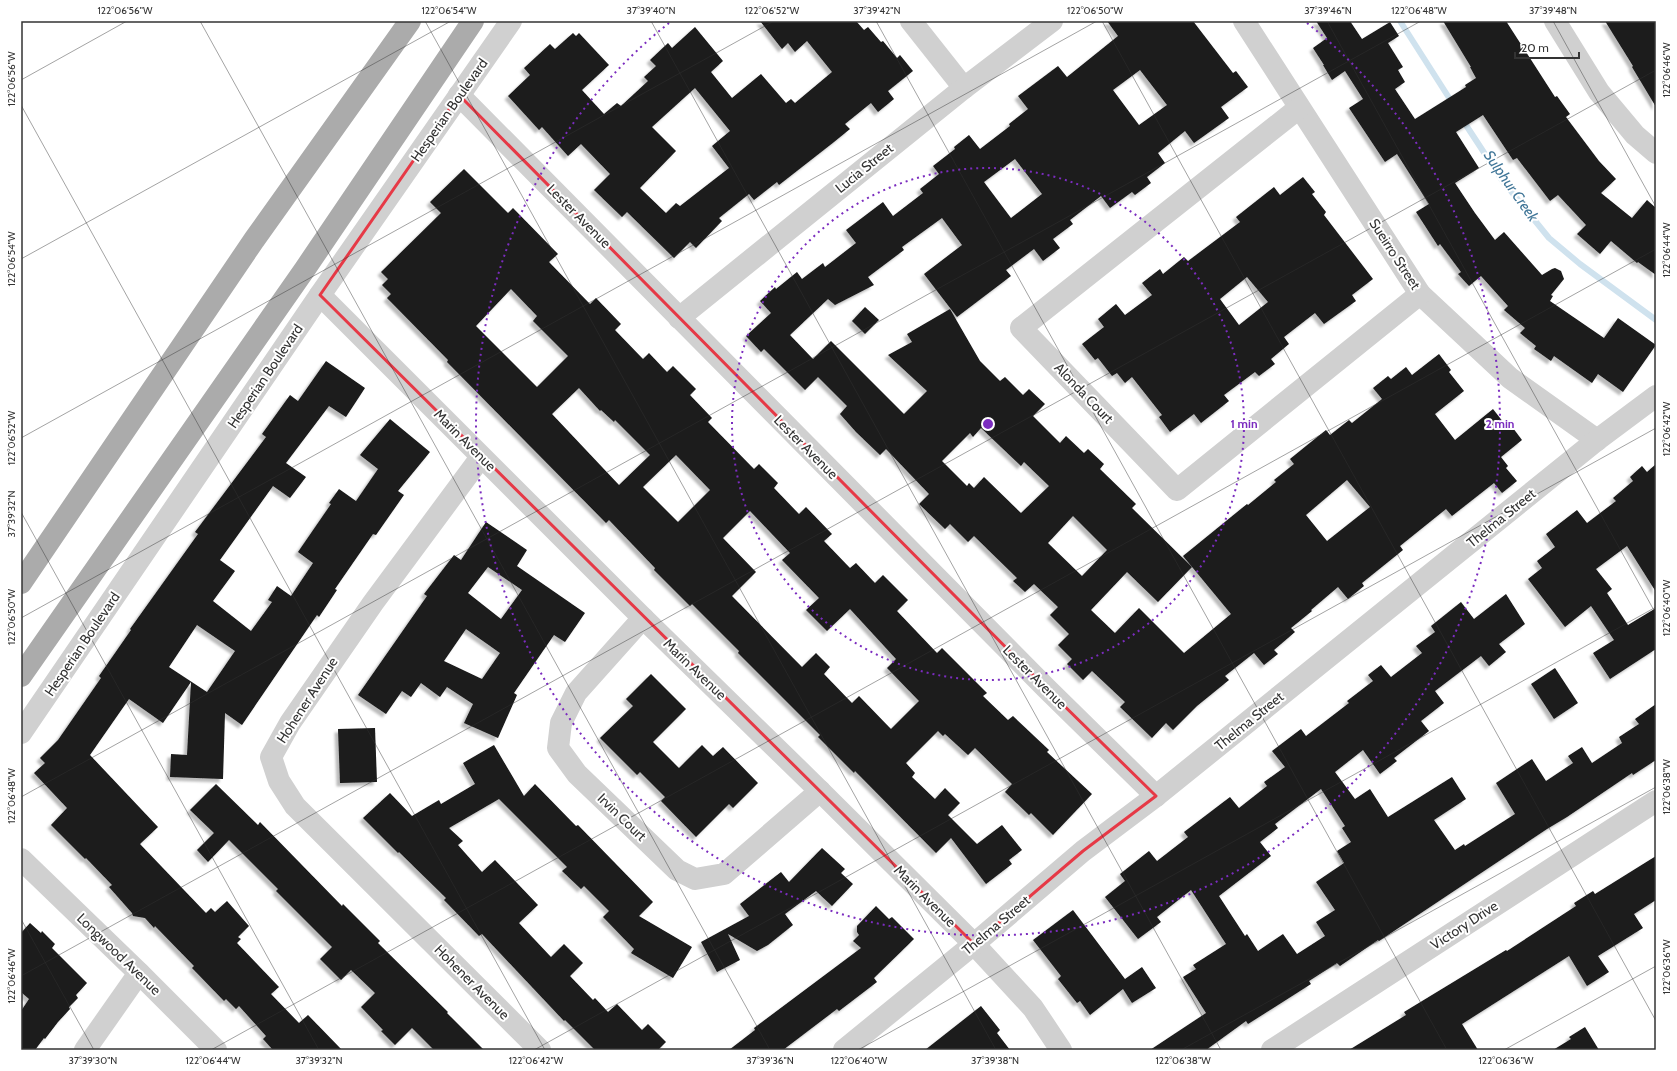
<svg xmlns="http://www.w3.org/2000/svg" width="1677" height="1071" font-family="Cabin,sans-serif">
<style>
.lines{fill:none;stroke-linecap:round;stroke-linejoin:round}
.stream{stroke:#cfe2ee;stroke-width:6}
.building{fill:#1a1a1a;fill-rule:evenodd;filter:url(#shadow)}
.minor{stroke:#d0d0d0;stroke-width:22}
.major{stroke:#ababab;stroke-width:22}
.marked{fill:none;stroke:#e63946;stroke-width:3;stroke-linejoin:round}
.ticks{fill:none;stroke:#333;stroke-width:1;stroke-opacity:0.45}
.ring{fill:none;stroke:#7b2cbf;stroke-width:2;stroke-dasharray:2 4}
.labels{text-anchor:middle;stroke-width:4;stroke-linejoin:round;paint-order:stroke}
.street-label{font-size:14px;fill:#333;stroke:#fff}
.water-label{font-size:15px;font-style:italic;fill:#3f7597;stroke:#fff}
.centre{fill:#7b2cbf;stroke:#fff;stroke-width:2}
.ring-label{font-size:12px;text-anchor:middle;font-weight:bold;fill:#7b2cbf;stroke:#fff;stroke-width:4;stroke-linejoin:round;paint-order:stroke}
.neatline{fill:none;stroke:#333;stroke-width:1.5}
.ticks-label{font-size:10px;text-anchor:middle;fill:#333}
</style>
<defs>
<filter id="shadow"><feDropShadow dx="-3.5" dy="3.5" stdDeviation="1" flood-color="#0004"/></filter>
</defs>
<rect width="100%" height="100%" fill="#fff"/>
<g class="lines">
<g class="stream">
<path d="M1400,21L1453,104"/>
<path d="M1462,119L1502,180L1549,238L1580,264L1656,320"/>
</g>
</g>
<g class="building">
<path d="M760,21H856L864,30L868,27L881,42L883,41L897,58L900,55L913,71L888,91L894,99L878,112L871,103L845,124L850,129L834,142L779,185L777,182L754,200L749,194L719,218L722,221L696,248L690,242L674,258L627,212L622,217L594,190L610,174L581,144L568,156L542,127L539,130L508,96L530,75L524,68L550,44L555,49L573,33L576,36L579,33L609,65L582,90L604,114L617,103L621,106L648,81L644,77L656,66L650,60L668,43L672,48L695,27L723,61L711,72L732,98L761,74L786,103L791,99L795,103L832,72L807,41L795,52L788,43L782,49ZM695,88L730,131L712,146L729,168L680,206L676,203L666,213L640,188L676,151L652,127Z"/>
<path d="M1107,21H1193L1233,73L1236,71L1248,87L1221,107L1229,118L1194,143L1185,131L1158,153L1165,163L1147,177L1151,183L1135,195L1132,192L1110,208L1101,196L1070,220L1073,224L1053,239L1060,248L1043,261L1034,249L1006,270L1011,276L957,317L924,274L962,245L942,218L902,247L904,250L868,277L874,285L835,305L828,299L790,335L813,359L831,341L904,414L927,391L888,355L912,342L907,334L950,309L980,361L1000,381L1005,377L1023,395L1029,389L1045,404L1033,416L1060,443L1066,436L1084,453L1088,449L1104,464L1100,469L1136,504L1132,508L1192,567L1158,602L1127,572L1091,610L1115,633L1139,608L1184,653L1231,614L1183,556L1247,504L1248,505L1276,482L1274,480L1294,464L1290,459L1306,446L1326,430L1330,435L1349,420L1352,423L1382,399L1373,388L1388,376L1391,379L1406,367L1412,375L1439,354L1451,370L1449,372L1464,391L1435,414L1455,440L1493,409L1507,427L1510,424L1522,440L1501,457L1508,466L1506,468L1517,481L1502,493L1494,483L1452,516L1446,509L1400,546L1403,550L1362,583L1364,586L1348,599L1338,587L1311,610L1312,611L1291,628L1295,632L1274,650L1278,654L1264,665L1254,653L1225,676L1229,680L1197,706L1173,730L1166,723L1152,738L1120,707L1125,702L1092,671L1083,680L1067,664L1072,659L1058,645L1069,634L1050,615L1058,607L1034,584L1025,592L1013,581L1017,578L974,536L968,542L950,524L945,529L919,504L929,494L886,449L880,455L856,432L840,414L847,406L818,377L805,390L764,349L761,352L746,336L771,313L760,301L775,287L776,289L797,272L802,279L823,263L825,267L856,243L846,230L883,202L893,216L923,193L920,189L939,174L933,166L955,149L954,147L969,135L980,149L1010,126L1009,124L1028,109L1018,96L1058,66L1067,77L1118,36ZM1140,70L1167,105L1139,125L1113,90ZM1015,159L1042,194L1011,218L984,182ZM981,428L1021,466L1024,462L1049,486L1021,513L984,477L974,488L969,483L967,486L942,461L970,433L973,437ZM1347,480L1370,507L1327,541L1306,515ZM1073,516L1107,550L1082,576L1048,543Z"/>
<path d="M1316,21H1350L1362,39L1390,22L1399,36L1388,43L1403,67L1398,70L1405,82L1395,89L1415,119L1466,87L1465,85L1476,78L1470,67H1471L1443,21H1506L1555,97L1557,96L1570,114L1566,117L1599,161L1616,179L1601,193L1632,218L1647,200L1656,208V275L1638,262L1637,263L1611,241L1600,254L1577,234L1586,225L1558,195L1550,201L1517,158L1513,160L1483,115L1456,132L1479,168L1455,183L1475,213L1495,240L1504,232L1542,275L1552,269L1555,268L1561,271L1564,279L1551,295L1553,296L1550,301L1604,338L1618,318L1656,345L1623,392L1598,374L1592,383L1554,356L1551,361L1534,349L1536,346L1520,333L1525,328L1504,310L1508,306L1481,276L1469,286L1458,274L1461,272L1440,244L1438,246L1416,212L1429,204L1397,154L1385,162L1349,108L1363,99L1345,71L1332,80L1323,65H1324L1313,48L1327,38Z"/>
<path d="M1605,21H1656V107L1632,67L1633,66Z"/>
<path d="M464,169L508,213L513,208L558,254L549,262L590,304L596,298L621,324L615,330L643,359L649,353L667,372L673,366L696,389L690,395L712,418L708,422L754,469L759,464L778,483L774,488L799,514L806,507L832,534L824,541L850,568L856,563L875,583L883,575L908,600L897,611L937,653L942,648L987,693L983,696L1008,720L1013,716L1049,750L1047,752L1092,794L1053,835L1031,813L1029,815L1005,792L1012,784L975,748L968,755L945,734L943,736L938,731L906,763L915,773L912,777L935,799L945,788L960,803L948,815L977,844L1002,825L1022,850L1009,860L1012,864L986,884L951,838L936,853L855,771L854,773L818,737L820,735L738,653L739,651L692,604L690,606L654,570L655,568L609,520L606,523L447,362L448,360L387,298L391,294L382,285L388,279L381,272L441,213L430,202ZM511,289L537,316L533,321L568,356L537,387L476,326ZM579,388L600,411L601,410L614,422L615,420L650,455L619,485L552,414ZM676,455L710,490L678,522L643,487ZM750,511L790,553L782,560L819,598L806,610L827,631L850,609L896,659L887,668L919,701L891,729L859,696L852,703L824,674L830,667L816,653L802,667L732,596L756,572L723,538Z"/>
<path d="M1303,177L1315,192L1312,194L1326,212L1324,215L1373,279L1352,295L1356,301L1324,324L1315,313L1284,337L1289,344L1271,359L1275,364L1259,376L1255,372L1224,395L1229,401L1201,423L1194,414L1170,432L1159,417L1162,415L1132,377L1125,383L1117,373L1112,376L1098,358L1095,360L1082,344L1104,327L1098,319L1116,304L1125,315L1152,295L1142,283L1160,269L1163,274L1184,257L1188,261L1240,222L1236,217L1274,187L1280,195ZM1247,277L1268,302L1239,325L1220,299Z"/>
<path d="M865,307L879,320L865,334L852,321Z"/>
<path d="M326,361L365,388L346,417L329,406L286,463L306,477L290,498L273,486L220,560L235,571L213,601L251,631L272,602L268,600L277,586L291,596L313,563L298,552L331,504L329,503L339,489L356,501L378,469L360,455L390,419L430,452L398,491L404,495L376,535L373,534L335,589L337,590L319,617L317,615L242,725L225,713L223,779L170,777L171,754L187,755L191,682L163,723L129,699L90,755L158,827L140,844L206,913L211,908L215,912L227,901L249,926L238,937L241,939L237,943L279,987L271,994L299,1023L308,1015L342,1050H273L263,1039L266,1036L239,1006L236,1009L226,999L224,1001L192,968L194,966L155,926L154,928L145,918L133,916L132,913L109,887L112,885L86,858L85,859L51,825L67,808L34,773L45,763L40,758L58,740L101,678L99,676L131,630L130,629L198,534L195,532L266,437L262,434L290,395L298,401ZM197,625L235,651L207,692L169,667Z"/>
<path d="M1656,464V592L1627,546L1596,569L1612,589L1607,593L1628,625L1656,608V649L1610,679L1593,653L1614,640L1591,606L1565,627L1528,579L1542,568L1537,561L1555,547L1546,534L1577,510L1587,523L1616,501L1613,498L1633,481L1630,477L1642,466L1647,472Z"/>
<path d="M486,522L527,550L517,566L585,613L565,642L554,635L514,693L517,695L498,738L464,723L473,704L447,687L440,697L421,683L411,697L402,691L386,714L358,695L427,596L424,594L454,555L461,560ZM488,567L522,590L501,619L468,593ZM466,629L500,653L482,679L444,661Z"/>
<path d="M1506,594L1525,624L1499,644L1506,652L1489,666L1481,656L1435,691L1444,703L1421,721L1429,731L1394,758L1397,761L1380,774L1363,750L1335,772L1355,799L1370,789L1388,817L1452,777L1466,799L1434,820L1455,850L1464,844L1465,846L1515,814L1496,783L1532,759L1546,781L1573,763L1568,756L1582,747L1592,763L1622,743L1619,737L1639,724L1635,719L1656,704V760L1633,775L1632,773L1567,817L1547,829L1379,941L1378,940L1340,966L1337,963L1309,981L1311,984L1248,1024L1246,1021L1206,1050H1150L1206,1013L1183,977L1196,969L1193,965L1226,944L1191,890L1157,917L1161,922L1138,939L1105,897L1125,881L1120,874L1149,851L1157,861L1188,837L1184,832L1230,797L1239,808L1267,786L1264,782L1285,767L1272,751L1301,729L1306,736L1349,703L1347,701L1373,681L1368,675L1381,665L1391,677L1422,653L1416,646L1435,632L1431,626L1461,602L1474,619ZM1321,789L1345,826L1342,828L1351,842L1337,851L1344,863L1316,882L1335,910L1316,922L1325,936L1297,954L1283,934L1258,951L1247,934L1245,936L1219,896L1271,856L1260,842L1278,828L1275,824Z"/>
<path d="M1555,668L1578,703L1554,719L1531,684Z"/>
<path d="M651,674L686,709L653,742L679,768L702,745L713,756L723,747L758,783L733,808L729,804L696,837L661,801L665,797L640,772L637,775L600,738L633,706L626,699Z"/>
<path d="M375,728L377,782L340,783L338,729Z"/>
<path d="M494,745L524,796L535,784L576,826L578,825L653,902L639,916L692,947L673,978L631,953L634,949L603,917L609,911L584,886L581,889L562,871L567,867L499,799L449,828L463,841L458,845L482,872L495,860L538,905L519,923L551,957L564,944L583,963L570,976L593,1000L595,998L608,1012L617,1004L642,1030L648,1024L666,1042L658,1050H595L565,1020L564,1021L482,934L479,936L444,900L446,898L399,852L398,853L363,818L390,793L412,816L439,800L441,804L475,784L463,763Z"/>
<path d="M216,784L258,825L260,822L342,906L343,904L380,941L378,943L448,1012L447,1013L484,1050H434L412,1028L395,1045L381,1031L383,1030L361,1007L375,993L351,970L341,980L320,959L332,947L276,891L278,889L229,840L208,862L197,850L214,833L190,810Z"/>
<path d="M822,848L845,869L841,873L853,884L832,906L816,891L785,914L793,925L768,945L757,951L728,934L740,960L717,972L701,942L749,916L740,904L781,872L789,882Z"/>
<path d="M1656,856V900L1634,914L1643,928L1598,956L1609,972L1587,986L1569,956L1462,1024L1478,1050H1349L1406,1015L1404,1012L1506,950L1507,951L1576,906L1574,903L1593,891L1595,894Z"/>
<path d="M876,906L889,919L892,917L914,939L874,978L877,982L839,1011L837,1009L783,1050H729L755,1030L754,1028L861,948L853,941L859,935L857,932V926Z"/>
<path d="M1073,910L1125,979L1142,967L1156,988L1132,1003L1123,989L1090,1015L1080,1001L1077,1003L1058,979L1061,976L1033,940Z"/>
<path d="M30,923L41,933L42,931L55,944L52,948L87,983L76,995L78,998L69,1007L70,1009L58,1022L45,1039L44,1038L35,1050H21V1011L29,999L21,992V933Z"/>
<path d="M981,1006L1000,1030L997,1033L1010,1050H925Z"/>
<path d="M1585,1027L1599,1050H1553L1571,1039L1569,1037Z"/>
</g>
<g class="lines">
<g class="minor">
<path d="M911,21L964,88"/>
<path d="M1244,21L1420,294L1510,378L1597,440"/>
<path d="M1555,21L1599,92L1635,135L1656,153"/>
<path d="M459,95L1046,688L1156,796"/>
<path d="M1299,108L1021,328L1177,490L1420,294"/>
<path d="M320,295L643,618L820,791L974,944L1033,1008L1061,1050"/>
<path d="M679,318L964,88L1052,21"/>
<path d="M481,457L373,603L290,723L271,757L279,781L295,806L540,1050"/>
<path d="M643,618L576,693L561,723L558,748L577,774L677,870L695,879L724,874L820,791"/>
<path d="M21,733L320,295L511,21"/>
<path d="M21,859L139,973L216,1050"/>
<path d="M85,1050L139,973"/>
<path d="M844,1050L974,944L1083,851L1156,796L1597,440L1656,396"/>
<path d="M1272,1050L1656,801"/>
</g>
<g class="major">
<path d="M21,583L254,240L410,21"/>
<path d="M21,676L305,269L473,21"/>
</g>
</g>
<path class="marked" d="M459,95L1046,688L1156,796L1083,851L974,944L320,295Z"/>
<path class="ticks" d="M200,21L770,1050M425,21L996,1050M651,21L1221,1050M876,21L1447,1050M1102,21L1656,1021M1327,21L1656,614M1553,21L1656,207M21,80L127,21M21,105L545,1050M21,259L451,21M21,438L774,21M21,512L319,1050M21,618L1097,21M21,797L1421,21M21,919L94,1050M21,976L1656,70M211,1050L1656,249M534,1050L1656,428M858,1050L1656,607M1181,1050L1656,787M1504,1050L1656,966"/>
<g class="ring">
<circle cx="988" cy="424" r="256"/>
<path d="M1307 23A512 512 0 1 1 669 23"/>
</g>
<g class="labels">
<g class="street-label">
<text transform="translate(449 110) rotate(-55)" y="5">Hesperian Boulevard</text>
<text transform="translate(864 168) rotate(-39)" y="5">Lucia Street</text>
<text transform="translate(579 216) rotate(45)" y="5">Lester Avenue</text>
<text transform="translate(1395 254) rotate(57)" y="5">Sueirro Street</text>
<text transform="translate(265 376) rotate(-56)" y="5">Hesperian Boulevard</text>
<text transform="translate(1084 393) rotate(46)" y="5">Alonda Court</text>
<text transform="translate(465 440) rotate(45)" y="5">Marin Avenue</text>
<text transform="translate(806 447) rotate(45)" y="5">Lester Avenue</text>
<text transform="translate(1501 518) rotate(-39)" y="5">Thelma Street</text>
<text transform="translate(82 644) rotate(-56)" y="5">Hesperian Boulevard</text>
<text transform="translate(695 669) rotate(44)" y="5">Marin Avenue</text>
<text transform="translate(1035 677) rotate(45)" y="5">Lester Avenue</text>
<text transform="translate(307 700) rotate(-57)" y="5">Hohener Avenue</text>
<text transform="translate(1249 721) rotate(-39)" y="5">Thelma Street</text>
<text transform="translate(622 817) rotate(44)" y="5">Irvin Court</text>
<text transform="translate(925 896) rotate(45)" y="5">Marin Avenue</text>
<text transform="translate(996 925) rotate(-40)" y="5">Thelma Street</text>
<text transform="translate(1464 925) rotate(-33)" y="5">Victory Drive</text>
<text transform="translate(119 954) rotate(44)" y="5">Longwood Avenue</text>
<text transform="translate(472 982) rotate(45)" y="5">Hohener Avenue</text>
</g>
<g class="water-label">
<text transform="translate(1511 186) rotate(55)" y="5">Sulphur Creek</text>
</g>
</g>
<circle cx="988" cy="424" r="6" class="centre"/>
<g class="ring-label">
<text x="1244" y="428">1 min</text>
<text x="1500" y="428">2 min</text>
</g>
<rect width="1677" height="1071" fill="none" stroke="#ffffff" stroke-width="44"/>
<path d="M1515 52v6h64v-6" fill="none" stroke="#333333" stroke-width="2"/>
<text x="1521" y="52" font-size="12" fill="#333333" stroke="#ffffff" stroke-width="3" paint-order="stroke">20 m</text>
<rect x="22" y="22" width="1633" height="1027" class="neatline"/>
<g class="ticks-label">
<text x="125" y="14">122°06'56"W</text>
<text x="449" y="14">122°06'54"W</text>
<text x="651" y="14">37°39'40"N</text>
<text x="772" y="14">122°06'52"W</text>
<text x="877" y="14">37°39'42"N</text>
<text x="1095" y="14">122°06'50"W</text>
<text x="1328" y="14">37°39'46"N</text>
<text x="1419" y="14">122°06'48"W</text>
<text x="1553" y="14">37°39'48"N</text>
<text transform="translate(1666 70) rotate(-90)" y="4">122°06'46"W</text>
<text transform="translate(11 79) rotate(-90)" y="4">122°06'56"W</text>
<text transform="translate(1666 250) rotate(-90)" y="4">122°06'44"W</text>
<text transform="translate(11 259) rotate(-90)" y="4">122°06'54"W</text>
<text transform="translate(1666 429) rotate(-90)" y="4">122°06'42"W</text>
<text transform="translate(11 438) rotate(-90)" y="4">122°06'52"W</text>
<text transform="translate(11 514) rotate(-90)" y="4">37°39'32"N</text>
<text transform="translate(1666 608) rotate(-90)" y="4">122°06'40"W</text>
<text transform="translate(11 617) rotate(-90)" y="4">122°06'50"W</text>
<text transform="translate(1666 787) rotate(-90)" y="4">122°06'38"W</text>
<text transform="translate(11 796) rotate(-90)" y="4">122°06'48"W</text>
<text transform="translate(1666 967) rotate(-90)" y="4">122°06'36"W</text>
<text transform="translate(11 976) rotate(-90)" y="4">122°06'46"W</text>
<text x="93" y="1064">37°39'30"N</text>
<text x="213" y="1064">122°06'44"W</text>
<text x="319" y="1064">37°39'32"N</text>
<text x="536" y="1064">122°06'42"W</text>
<text x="770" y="1064">37°39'36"N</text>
<text x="859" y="1064">122°06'40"W</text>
<text x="995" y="1064">37°39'38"N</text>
<text x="1183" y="1064">122°06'38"W</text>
<text x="1506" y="1064">122°06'36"W</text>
</g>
</svg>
